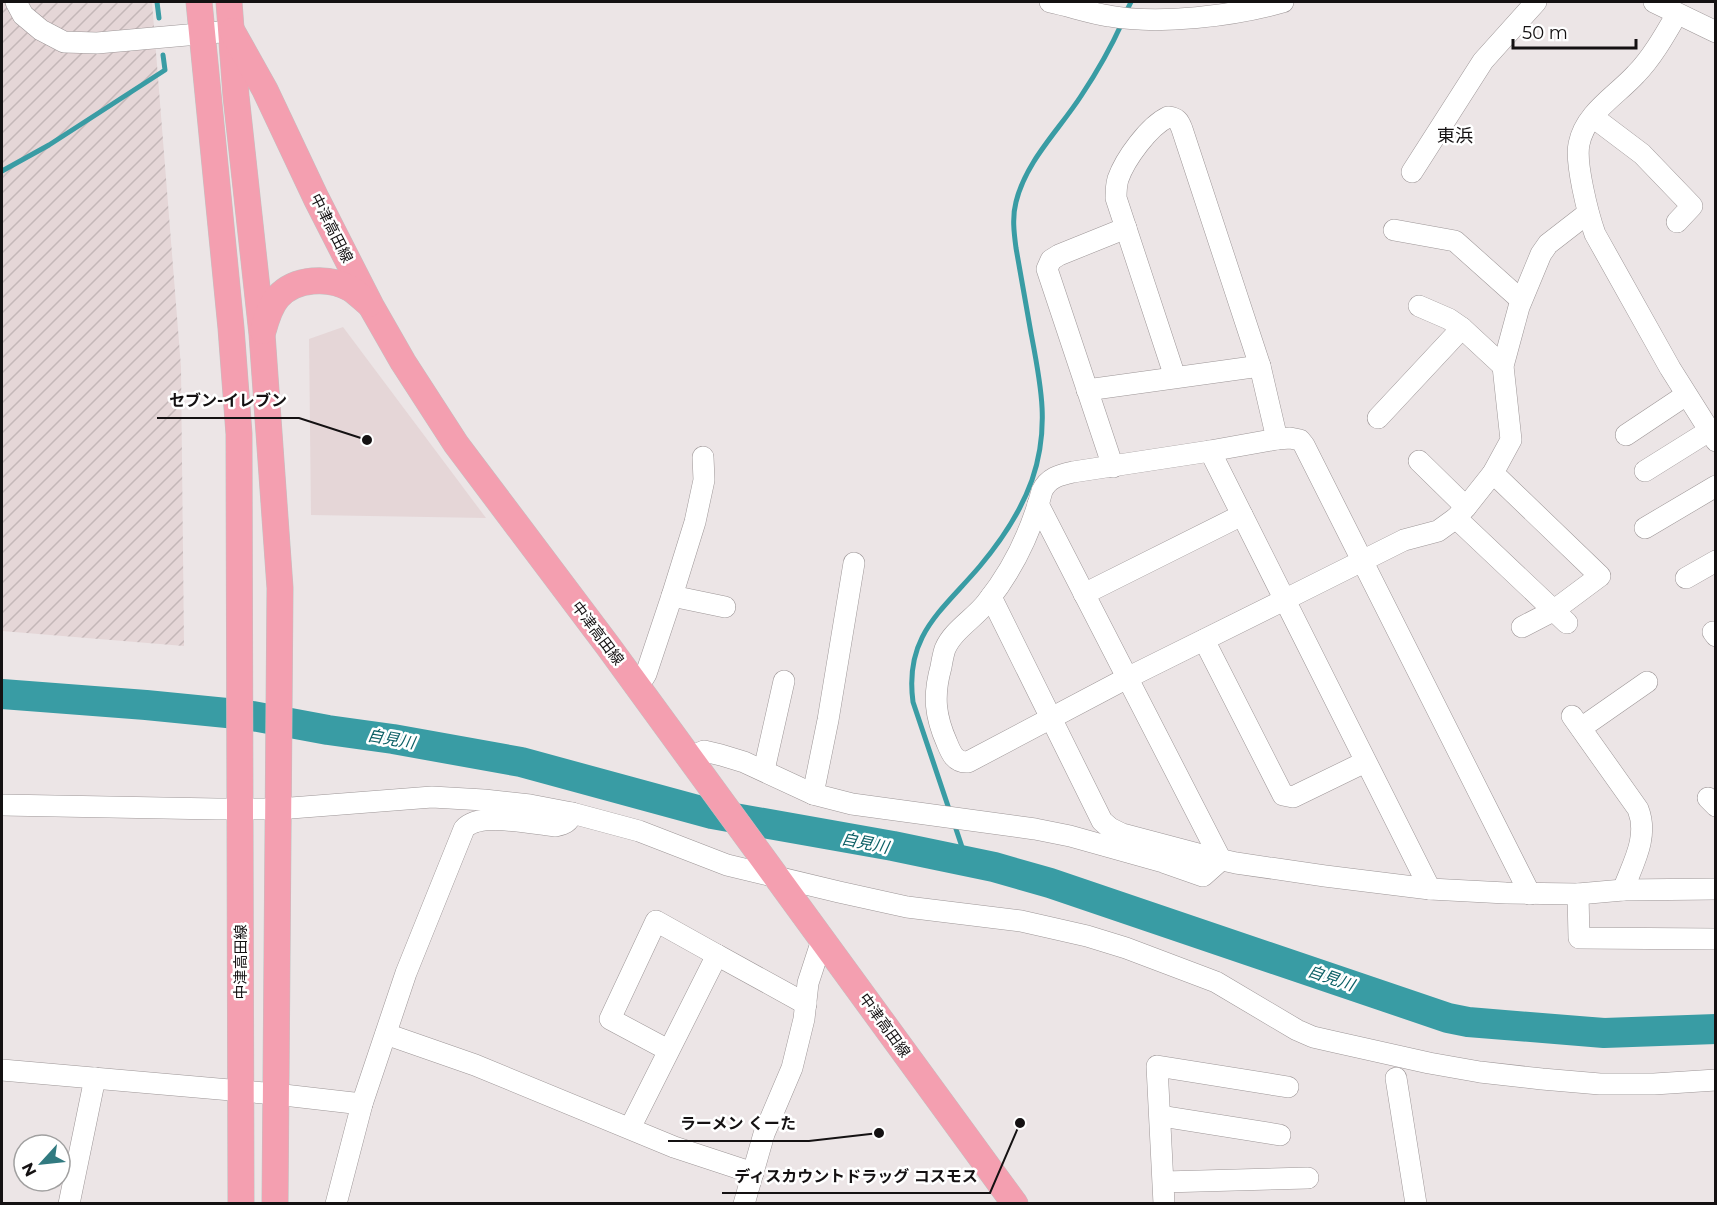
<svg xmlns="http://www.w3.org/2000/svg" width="1717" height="1205" font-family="Montserrat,'Noto Sans JP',sans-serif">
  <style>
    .built { fill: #e5d6d7 }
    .industrial { fill: url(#industrial-furrows) }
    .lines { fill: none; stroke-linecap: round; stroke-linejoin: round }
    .stream { stroke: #399ca4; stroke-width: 5 }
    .river { stroke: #399ca4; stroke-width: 30 }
    .minor-casing { stroke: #9d9697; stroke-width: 22 }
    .major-casing { stroke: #c2c1c1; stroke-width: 27 }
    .minor { stroke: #fff; stroke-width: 21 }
    .major { stroke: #f49fb0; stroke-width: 26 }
    .labels { text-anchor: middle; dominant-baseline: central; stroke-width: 5; stroke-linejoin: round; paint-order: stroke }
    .street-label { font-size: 15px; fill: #141112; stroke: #fff }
    .water-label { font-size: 16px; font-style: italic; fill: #0b5f65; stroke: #fff }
    .quarter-label { font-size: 18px; fill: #141112; stroke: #fff }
    .leader { fill: none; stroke: #141112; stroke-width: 2 }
    .callout-dot { fill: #141112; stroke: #fff; stroke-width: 2 }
    .callout-label { font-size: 16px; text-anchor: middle; font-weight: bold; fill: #141112; stroke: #fff; stroke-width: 5; stroke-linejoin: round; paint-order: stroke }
  </style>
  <defs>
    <pattern id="industrial-furrows" width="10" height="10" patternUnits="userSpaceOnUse" patternTransform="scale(1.5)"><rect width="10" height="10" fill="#e5d6d7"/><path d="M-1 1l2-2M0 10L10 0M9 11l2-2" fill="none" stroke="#c4b7b8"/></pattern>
  </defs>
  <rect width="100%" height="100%" fill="#ece5e6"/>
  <polygon class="built" points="343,327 486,518 311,515 309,339"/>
  <polygon class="industrial" points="2,2 152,2 181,367 184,646 2,631"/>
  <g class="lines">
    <g class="stream">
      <polyline points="157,2 159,18"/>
      <polyline points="1125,14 1131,2"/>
      <polyline points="2,171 49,145 165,70 163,55"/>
      <path d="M950 812 913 702C904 635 942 611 980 566 1001 541 1021 511 1032 480 1050 428 1041 385 1031 333 1026 305 1021 276 1016 248 1014 233 1012 217 1016 202 1026 161 1059 130 1081 96 1095 75 1112 45 1122 23"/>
      <polyline points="954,823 967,862"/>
    </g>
    <polyline class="river" points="2,694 146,705 247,715 328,730 393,739 521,762 712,814 893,846 994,867 1050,883 1448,1018 1468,1022 1604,1033 1716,1029"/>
    <g class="minor-casing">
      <g id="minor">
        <polyline points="16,2 23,15 41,30 64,42 97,43 232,31"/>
        <path d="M1050 2C1070 6 1089 13 1109 16 1160 25 1233 16 1283 2"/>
        <polyline points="1654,2 1716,32"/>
        <path d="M1677 14C1666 33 1652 58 1636 74 1616 96 1585 113 1579 144 1575 163 1588 214 1595 234L1670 368 1716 441"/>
        <polyline points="1593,117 1642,154 1692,206 1677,222"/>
        <polyline points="1412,172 1483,61 1536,2"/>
        <polyline points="1394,230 1455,241 1521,300"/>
        <polyline points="1419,306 1449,319 1462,328 1503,366"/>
        <path d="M1175 377 1116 198C1116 191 1116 186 1118 179 1125 159 1149 126 1168 117 1177 118 1179 121 1182 129L1260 366 1277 439"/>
        <polyline points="1087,390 1260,366"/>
        <polyline points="1378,418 1462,328"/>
        <polyline points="1626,435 1686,395"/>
        <polyline points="1210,451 1430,889"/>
        <polyline points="1419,461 1466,507"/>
        <polyline points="1113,467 1047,269 1051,260 1059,255 1126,228"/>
        <polyline points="1645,471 1709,431"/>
        <polyline points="1493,473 1600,576 1553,611 1522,627"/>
        <polyline points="1456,518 1567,623"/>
        <polyline points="1645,528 1716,486"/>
        <polyline points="1686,578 1716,561"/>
        <polyline points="1084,594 1242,515"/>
        <polyline points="672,596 725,607"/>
        <polyline points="991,597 1102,821 1110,828 1122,834 1209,857 1236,863 1325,876 1430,889 1506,893 1578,894 1623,890 1716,889"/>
        <polyline points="1713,632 1716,636"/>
        <polyline points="1204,640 1283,795 1293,797 1365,762"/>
        <polyline points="638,687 646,674 672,596 695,522 704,480 703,457"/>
        <path d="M1572 716 1638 809C1649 837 1633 863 1623 890"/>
        <polyline points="1581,728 1647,682"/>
        <polyline points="690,757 704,751 721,755 744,762 813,794 852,804 1035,829 1070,836 1163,862 1203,876 1221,860 1038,504"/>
        <polyline points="764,770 784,681"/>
        <polyline points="813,794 828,720 854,563"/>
        <polyline points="1708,798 1716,806"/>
        <polyline points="2,805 217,809 278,809 432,797 484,800 530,805 572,813 639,831 727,865 839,892 907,907 1021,921 1087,936 1126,948 1216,982 1297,1030 1313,1037 1335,1042 1429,1063 1480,1072 1542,1079 1600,1084 1654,1084 1716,1080"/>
        <path d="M1530 894 1304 445 1300 440 1290 438 1277 439 1210 451 1073 472C1059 475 1048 478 1042 491 1031 532 1014 568 987 602 975 618 953 630 945 649 943 655 942 661 941 667 933 696 935 716 947 743 951 753 955 763 968 762L1127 678 1284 600 1404 540 1438 531 1456 518 1466 507 1493 473 1511 440 1503 366 1519 307 1541 254 1548 244 1588 213"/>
        <polyline points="1578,894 1579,938 1716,939"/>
        <polyline points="386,1034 475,1065 674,1147 753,1173"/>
        <polyline points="668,1050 610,1019 656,921 717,955"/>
        <polyline points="2,1070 275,1094 362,1104"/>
        <polyline points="1396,1078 1416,1204"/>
        <polyline points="1161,1116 1280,1135"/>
        <polyline points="630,1128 717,955 806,1004"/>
        <polyline points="1164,1182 1308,1178"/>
        <polyline points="69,1204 95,1078"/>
        <path d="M336 1204 362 1104 406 973 464 829C479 811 532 824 555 826 564 824 569 823 572 813"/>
        <polyline points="744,1204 764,1134 792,1068 804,1019 808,983 822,940"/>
        <polyline points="1164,1204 1157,1066 1288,1087"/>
      </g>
    </g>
    <g class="major-casing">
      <g id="major">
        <polyline points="199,2 231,328 239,434 241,1204"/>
        <polyline points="229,2 236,96 262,334 280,588 275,1204"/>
        <polyline points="232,31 265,90 316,198 371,306 403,362 456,444 608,646 1015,1204"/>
        <path d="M263 331C266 320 270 306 278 297 295 278 329 276 351 289 357 293 363 299 369 304"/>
      </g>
    </g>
    <use href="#minor" class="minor"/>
    <use href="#major" class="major"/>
  </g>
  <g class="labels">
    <g class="street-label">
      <text transform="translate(332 228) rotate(63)">中津高田線</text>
      <text transform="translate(598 633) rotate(53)">中津高田線</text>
      <text transform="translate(240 962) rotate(-90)">中津高田線</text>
      <text transform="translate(885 1025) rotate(54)">中津高田線</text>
    </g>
    <g class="water-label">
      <text transform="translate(391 739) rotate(10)">自見川</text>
      <text transform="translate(865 843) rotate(11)">自見川</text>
      <text transform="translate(1331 978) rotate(19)">自見川</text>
    </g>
    <g class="quarter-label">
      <text x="1455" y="136">東浜</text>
    </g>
  </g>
  <path class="leader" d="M367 440L299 418H157M879 1133L809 1141H668M1020 1123L990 1193H722"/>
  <g class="callout-dot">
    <circle cx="367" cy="440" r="6"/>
    <circle cx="879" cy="1133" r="6"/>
    <circle cx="1020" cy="1123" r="6"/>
  </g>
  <g class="callout-label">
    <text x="228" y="406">セブン-イレブン</text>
    <text x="738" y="1129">ラーメン くーた</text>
    <text x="856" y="1182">ディスカウントドラッグ コスモス</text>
  </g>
  <rect width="1717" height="1205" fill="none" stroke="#141112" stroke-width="6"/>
  <g transform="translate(42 1163) rotate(243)"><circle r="28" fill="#ffffff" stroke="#a1a0a0" stroke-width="1.5"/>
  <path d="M0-4.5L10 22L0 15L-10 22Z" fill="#317a80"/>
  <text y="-9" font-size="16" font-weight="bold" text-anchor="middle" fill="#141112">N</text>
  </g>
  <path d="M1513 39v9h123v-9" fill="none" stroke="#141112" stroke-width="3"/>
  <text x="1522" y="39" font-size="18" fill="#141112" stroke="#ffffff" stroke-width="4.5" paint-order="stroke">50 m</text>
</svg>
